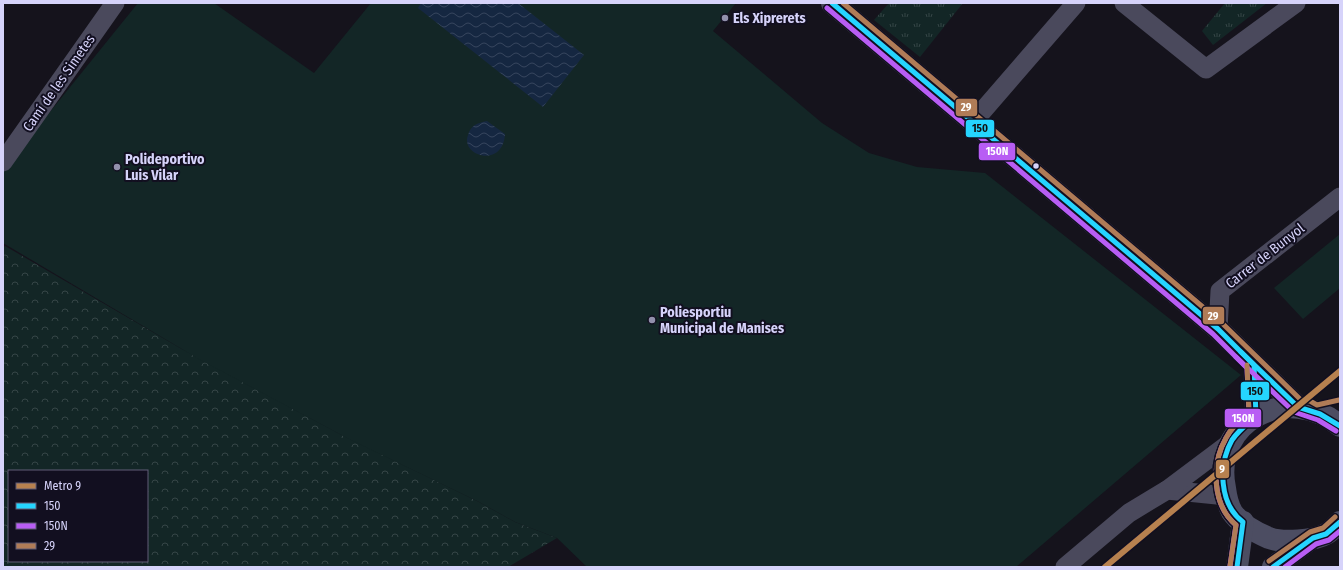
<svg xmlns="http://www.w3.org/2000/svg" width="1343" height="570" font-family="'Fira Sans Condensed',sans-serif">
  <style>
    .forest { fill: url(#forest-crowns); fill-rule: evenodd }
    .park { fill: url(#park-tufts) }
    .garden { fill: #132626 }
    .water { fill: url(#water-waves) }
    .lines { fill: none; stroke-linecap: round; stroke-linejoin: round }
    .minor { stroke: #4a495c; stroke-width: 19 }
    .tertiary { stroke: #4a495c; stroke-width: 22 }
    .secondary { stroke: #4c4d62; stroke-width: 22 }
    .bus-1-casing { stroke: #120f20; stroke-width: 8 }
    .bus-2-casing { stroke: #120f20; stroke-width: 8 }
    .bus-3-casing { stroke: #120f20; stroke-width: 8 }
    .bus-1 { stroke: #25d5ff; stroke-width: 5 }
    .bus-2 { stroke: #b85df4; stroke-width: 5 }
    .bus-3 { stroke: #b07c57; stroke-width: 5 }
    .metro-1-casing { stroke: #120f20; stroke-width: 9 }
    .metro-1 { stroke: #b7814f; stroke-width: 6 }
    .poi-dot { fill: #9290ac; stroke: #120f20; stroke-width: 1.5 }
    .bus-dot { fill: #d6d3fa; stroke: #120f20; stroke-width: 1.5 }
    .labels { text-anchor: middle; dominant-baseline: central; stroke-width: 4; stroke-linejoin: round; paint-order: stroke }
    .poi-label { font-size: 14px; font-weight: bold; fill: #d6d3fa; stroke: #120f20; text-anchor: start }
    .street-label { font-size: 14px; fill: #d6d3fa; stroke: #120f20 }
    .line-badge { stroke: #120f20; stroke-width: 1.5 }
    .badge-label { font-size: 11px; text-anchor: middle; font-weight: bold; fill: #fff }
    .pale-badge-label { font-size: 11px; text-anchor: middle; font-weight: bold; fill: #111 }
  </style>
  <defs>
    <pattern id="forest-crowns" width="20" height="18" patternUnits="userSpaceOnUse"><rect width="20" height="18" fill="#132626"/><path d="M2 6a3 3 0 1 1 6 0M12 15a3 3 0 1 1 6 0" fill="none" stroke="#354546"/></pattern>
    <pattern id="park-tufts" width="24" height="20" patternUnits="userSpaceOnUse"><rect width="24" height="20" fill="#132626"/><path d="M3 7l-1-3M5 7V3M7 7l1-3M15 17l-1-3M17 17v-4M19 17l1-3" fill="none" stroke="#354546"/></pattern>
    <pattern id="water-waves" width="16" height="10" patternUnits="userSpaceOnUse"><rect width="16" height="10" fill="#152741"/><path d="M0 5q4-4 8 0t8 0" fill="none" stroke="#36455d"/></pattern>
  </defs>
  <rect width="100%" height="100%" fill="#15131c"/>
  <path class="forest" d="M5 246 180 348 338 433 479 502 515 522 557 538 508 567H3V248ZM9 471H147V561H9Z"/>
  <g class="park">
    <polygon points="889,3 963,3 920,57 874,20"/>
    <polygon points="1225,3 1267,3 1213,45 1202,31"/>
  </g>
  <g class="garden">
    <polygon points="138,3 214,3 314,73 371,3 736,3 713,31 822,123 869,153 917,167 985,173 1241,375 1016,567 587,567 557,538 515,522 479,502 349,439 197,358 3,243 3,170"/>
    <polygon points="1340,234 1340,288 1303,319 1274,288"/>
  </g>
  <g class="water">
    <polygon points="421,3 518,3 584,55 543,107 418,8"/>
    <path d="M487 121 505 134C503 169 460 156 468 135 471 125 477 123 487 121Z"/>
  </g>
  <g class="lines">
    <g class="minor">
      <polyline points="1124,3 1206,69 1296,3"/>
      <polyline points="973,122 1076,3"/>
      <polyline points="3,162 115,3"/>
      <polyline points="1218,329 1220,291 1340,197"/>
      <polyline points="1167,490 1227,496"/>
      <polyline points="1065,567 1129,513 1167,490 1231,442"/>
    </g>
    <g class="tertiary">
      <polyline points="832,3 1218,329 1298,407"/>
      <polyline points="1254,365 1256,416"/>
    </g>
    <g class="secondary">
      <path d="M1340 426C1289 382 1211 421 1225 488 1226 496 1228 505 1232 512 1240 524 1257 533 1269 538 1282 543 1314 541 1326 534 1331 531 1336 526 1340 522"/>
      <polyline points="1237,567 1243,522"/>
      <polyline points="1273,567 1311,539"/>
    </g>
    <g class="bus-1-casing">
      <g id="bus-1">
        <path d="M832 3 1218 329 1254 365 1256 416C1248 423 1238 431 1232 440 1218 465 1219 504 1243 522L1237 567"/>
        <polyline points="1241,352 1298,407 1320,414 1340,426"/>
        <polyline points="1273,567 1313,538 1326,534 1340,522"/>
      </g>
    </g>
    <g class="bus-2-casing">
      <g id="bus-2">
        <path d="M827 8 1213 334 1247 368 1249 413C1240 420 1231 428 1226 438 1211 464 1212 505 1236 525L1230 566"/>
        <polyline points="1236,357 1294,412 1318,420 1336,431"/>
        <polyline points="1285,567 1316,544 1329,540 1340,531"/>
      </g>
    </g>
    <g class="bus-3-casing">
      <g id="bus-3">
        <polyline points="843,3 1223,324 1301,400 1310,401 1317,405 1339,400"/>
        <polyline points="1269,561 1310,532 1323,528 1335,517"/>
        <path d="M1230 566 1236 525C1212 505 1211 464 1226 438 1231 428 1240 420 1249 413L1247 365"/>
      </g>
    </g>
    <use href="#bus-1" class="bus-1"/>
    <use href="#bus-2" class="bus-2"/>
    <use href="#bus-3" class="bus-3"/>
    <g class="metro-1-casing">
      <polyline id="metro-1" points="1105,567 1340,371"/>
    </g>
    <use href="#metro-1" class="metro-1"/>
  </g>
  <g class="poi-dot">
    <circle cx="725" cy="18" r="4"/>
    <circle cx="117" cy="167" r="4"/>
    <circle cx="652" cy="320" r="4"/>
  </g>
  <circle class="bus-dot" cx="1036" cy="166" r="3.5"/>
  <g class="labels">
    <g class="poi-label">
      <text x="733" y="18">Els Xiprerets</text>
      <text x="125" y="159">Polideportivo<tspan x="125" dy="16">Luis Vilar</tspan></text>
      <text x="660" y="312">Poliesportiu<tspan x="660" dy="16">Municipal de Manises</tspan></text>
    </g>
    <g class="street-label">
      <text transform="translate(59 83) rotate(-55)">Camí de les Simetes</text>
      <text transform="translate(1265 256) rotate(-38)">Carrer de Bunyol</text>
    </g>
  </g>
  <g class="line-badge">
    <rect x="955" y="98" width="23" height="19" rx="4" fill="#b07c57"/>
    <rect x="965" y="119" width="30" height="19" rx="4" fill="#25d5ff"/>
    <rect x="978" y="142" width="38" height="19" rx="4" fill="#b85df4"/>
    <rect x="1202" y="306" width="23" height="19" rx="4" fill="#b07c57"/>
    <rect x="1240" y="381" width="30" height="20" rx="4" fill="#25d5ff"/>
    <rect x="1224" y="408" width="38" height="20" rx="4" fill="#b85df4"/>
    <rect x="1215" y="459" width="15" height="20" rx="4" fill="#b7814f"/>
  </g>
  <g class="badge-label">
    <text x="966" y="111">29</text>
    <text x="997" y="155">150N</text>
    <text x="1213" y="320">29</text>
    <text x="1243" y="422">150N</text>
    <text x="1222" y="473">9</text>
  </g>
  <g class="pale-badge-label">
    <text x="980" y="132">150</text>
    <text x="1255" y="395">150</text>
  </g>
  <rect width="1343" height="570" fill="none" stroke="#d6d3fa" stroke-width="8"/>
  <rect x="8" y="470" width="140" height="92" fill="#120f20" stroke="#605d77"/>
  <rect x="16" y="483" width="20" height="6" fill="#b7814f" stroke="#605d77"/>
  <text x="44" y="490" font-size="12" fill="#d6d3fa">Metro 9</text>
  <rect x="16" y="503" width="20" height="6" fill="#25d5ff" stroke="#605d77"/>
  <text x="44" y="510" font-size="12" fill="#d6d3fa">150</text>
  <rect x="16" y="523" width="20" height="6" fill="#b85df4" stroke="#605d77"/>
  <text x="44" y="530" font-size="12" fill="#d6d3fa">150N</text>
  <rect x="16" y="543" width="20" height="6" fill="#b07c57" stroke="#605d77"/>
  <text x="44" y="550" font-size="12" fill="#d6d3fa">29</text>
</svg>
